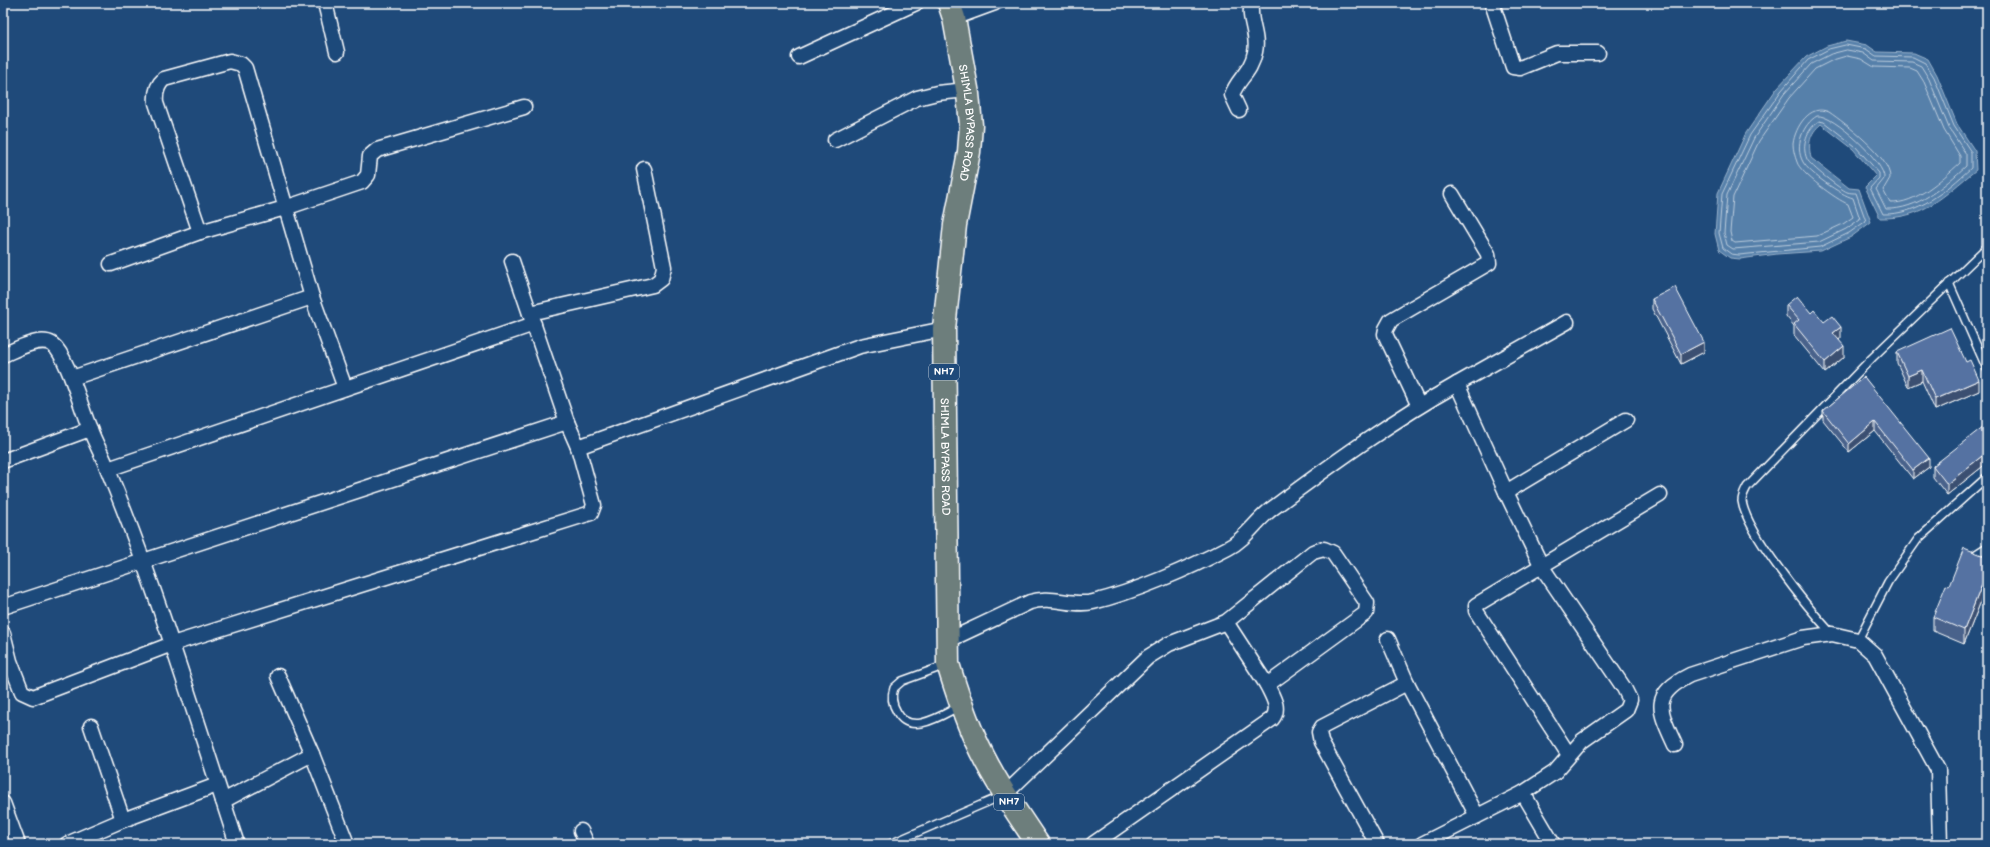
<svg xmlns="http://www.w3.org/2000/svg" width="1990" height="847" font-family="'Balsamiq Sans',sans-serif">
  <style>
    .water { fill: #5680aa; stroke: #9ab3cc }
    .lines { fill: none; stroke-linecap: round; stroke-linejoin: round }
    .shore { stroke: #bcd; stroke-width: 1 }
    .service-casing { stroke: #fff; stroke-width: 10 }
    .minor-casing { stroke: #fff; stroke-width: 17 }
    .trunk-casing { stroke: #fff; stroke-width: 25 }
    .service { stroke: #1f4a7a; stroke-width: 7 }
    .minor { stroke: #1f4a7a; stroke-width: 14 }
    .trunk { stroke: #6d7e7c; stroke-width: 22 }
    .wall { fill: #48628b; stroke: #fff }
    .shaded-wall { fill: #3b5071; stroke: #fff }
    .building { fill: #5472a2; stroke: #fff }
    .labels { text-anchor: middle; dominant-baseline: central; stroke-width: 3.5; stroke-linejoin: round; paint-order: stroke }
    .shield { fill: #1f4a7a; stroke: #bcc9d7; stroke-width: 1 }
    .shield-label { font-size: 10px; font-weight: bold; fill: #fff }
    .street-label { font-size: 11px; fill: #fff; stroke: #1f4a7a }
  </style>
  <rect width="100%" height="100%" fill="#1f4a7a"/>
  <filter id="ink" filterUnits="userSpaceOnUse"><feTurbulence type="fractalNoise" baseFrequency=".025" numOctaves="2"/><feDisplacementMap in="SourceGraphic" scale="8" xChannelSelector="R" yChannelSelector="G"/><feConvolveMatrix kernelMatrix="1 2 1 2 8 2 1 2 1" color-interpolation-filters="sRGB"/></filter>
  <g filter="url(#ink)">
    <path class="water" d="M1846 41 1867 45 1877 52 1914 53 1928 59 1937 75 1957 124 1975 151 1976 170C1943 196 1924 219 1880 218L1865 187 1876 176 1853 149 1821 124C1809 134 1808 144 1811 158L1849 188 1859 189 1871 222 1851 237 1821 251 1777 254 1740 259 1730 258 1719 250 1715 234 1718 193 1746 133 1777 88 1806 57 1827 46Z"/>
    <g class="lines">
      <g class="shore">
        <path d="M1846 45 1866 49 1876 56 1913 57 1925 63 1934 77 1954 126 1971 152V168C1946 191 1918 215 1883 214L1870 188 1879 178V173L1855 146 1824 122 1819 121C1807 129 1801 145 1807 159 1810 166 1840 189 1847 192 1850 193 1854 193 1856 193L1866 221 1849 233 1820 247 1739 255 1731 254 1723 248 1719 233 1722 194 1750 135 1781 91 1808 60 1829 49Z"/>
        <path d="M1847 50 1863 53 1874 61 1912 62 1921 66 1929 79 1949 128 1966 154V166C1944 186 1918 210 1886 209L1876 189 1884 179C1887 164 1832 113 1817 116 1803 124 1794 146 1803 162 1809 173 1841 195 1853 198L1860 219 1846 229 1819 242 1733 249 1727 245 1724 233 1727 195 1754 138 1784 94 1811 64 1831 54Z"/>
        <path d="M1847 56 1861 59 1874 67 1910 68 1917 71 1924 82 1944 130 1960 156V163C1941 180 1916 204 1890 203L1883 190 1890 178C1891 158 1845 123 1829 112 1810 103 1795 127 1793 144 1793 149 1795 157 1797 162 1800 173 1837 200 1848 204L1853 217 1843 224 1817 236 1735 243 1732 241 1730 232 1733 197 1759 141 1789 98 1815 69 1833 60Z"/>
      </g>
      <g class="service-casing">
        <g id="service">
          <polyline points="1949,283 1987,369"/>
          <polyline points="1970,558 1987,547"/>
          <path d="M1832 634C1809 609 1746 532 1742 501 1742 496 1745 491 1747 487L1872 358 1987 247"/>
          <polyline points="1858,640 1888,582 1918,539 1987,477"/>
          <path d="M946 665 902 681 894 688C891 696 892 704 897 712 910 737 942 715 960 706"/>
          <polyline points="890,844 1004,795"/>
        </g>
      </g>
      <g class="minor-casing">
        <g id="minor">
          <polyline points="325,3 337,52"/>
          <polyline points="1492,3 1513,67 1520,68 1557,53 1598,53"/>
          <polyline points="954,18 995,3"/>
          <polyline points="799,57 916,3"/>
          <path d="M1239 110 1232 95C1237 79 1251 73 1255 52 1259 34 1247 18 1252 3"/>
          <polyline points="835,140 917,98 937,93 967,90"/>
          <polyline points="111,264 200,232"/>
          <polyline points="530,313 653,285 661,279 664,267 644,169"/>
          <path d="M3 355C15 350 39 336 52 344 68 356 81 409 90 429 95 443 103 456 108 470 158 592 196 719 237 844"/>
          <polyline points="72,378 312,297"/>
          <path d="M345 388 312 297 245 68 241 64 230 61 164 79C157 85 155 93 156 103L200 232 285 208 362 182 368 175 370 156 377 150 524 107"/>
          <polyline points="1419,406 1385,334 1386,329 1391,320 1489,263 1488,254 1452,194"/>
          <polyline points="578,447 860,346 944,329"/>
          <polyline points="3,461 90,429"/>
          <polyline points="108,469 534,324"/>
          <polyline points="1506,492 1457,384 1567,322"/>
          <polyline points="3,607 567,422"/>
          <polyline points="1226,622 1267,685"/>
          <polyline points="3,633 10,661 22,692 33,697 172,644 591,513 594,505 578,447 567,422 512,261"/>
          <polyline points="1388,639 1407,683 1477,816"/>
          <path d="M947 641 1030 602C1052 595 1072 607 1093 602 1135 592 1190 568 1228 548 1246 539 1257 519 1273 508 1332 464 1393 420 1457 384"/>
          <polyline points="91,726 123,820"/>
          <path d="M1675 745C1659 710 1650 695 1690 675L1803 638 1832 634 1858 640 1875 655 1938 770 1940 844"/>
          <polyline points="312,754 347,844"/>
          <polyline points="1569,755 1476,611 1476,605 1660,495"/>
          <polyline points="1523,793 1553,844"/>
          <path d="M1004 795 1148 657 1169 644 1226 622 1313 552 1324 549 1333 553 1367 603 1366 613 1267 685C1272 696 1281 708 1272 719L1093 844"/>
          <polyline points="223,801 312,754 278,676"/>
          <polyline points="3,803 18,844"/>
          <polyline points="581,831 587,844"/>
          <polyline points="67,844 123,820 217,785"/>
          <polyline points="1377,844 1321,742 1319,732 1322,727 1407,683"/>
          <polyline points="1422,844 1523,793 1555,772 1582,741 1626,710 1630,700 1624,688 1542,567 1506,492 1626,420"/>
        </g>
      </g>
      <g class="trunk-casing">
        <g id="trunk">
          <path id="s1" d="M949 3 954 18 968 94 971 125 969 152 955 225 944 329 948 664C956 690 964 715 975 739 992 777 1015 810 1038 844"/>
        </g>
      </g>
      <use href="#service" class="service"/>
      <use href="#minor" class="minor"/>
      <use href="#trunk" class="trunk"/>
    </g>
    <g class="wall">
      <polygon points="1652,299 1704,352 1681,364 1652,309"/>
      <polygon points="1786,305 1811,313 1824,322 1841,338 1839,340 1844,357 1825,373 1794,335 1794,326 1786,316"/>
      <polygon points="1897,352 1979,391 1935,410 1922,381 1908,387 1897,363"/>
      <polygon points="1864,377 1929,467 1913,479 1875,431 1849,452 1823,420 1823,411"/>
      <polygon points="1987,430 1987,463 1947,495 1933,477 1933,466"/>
      <polygon points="1987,557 1987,598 1983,596 1964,644 1933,631 1933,617 1949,586"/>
    </g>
    <g class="shaded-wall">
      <polygon points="1841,327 1841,338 1833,344 1833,333"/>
      <polygon points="1704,342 1704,352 1681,364 1681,354"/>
      <polygon points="1844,346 1844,357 1825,373 1825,362"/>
      <polygon points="1922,370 1922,381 1908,387 1908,376"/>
      <polygon points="1979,380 1979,391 1935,410 1935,399"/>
      <polygon points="1875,422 1875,431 1849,452 1849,444"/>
      <polygon points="1987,452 1987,463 1947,495 1947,484"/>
      <polygon points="1929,458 1929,467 1913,479 1913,470"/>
      <polygon points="1983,582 1983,596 1964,644 1964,630"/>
    </g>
    <g class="building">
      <polygon points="1675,287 1704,342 1681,354 1652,299"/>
      <polygon points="1797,296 1811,313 1814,310 1824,322 1832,316 1841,327 1833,333 1844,346 1825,362 1794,324 1799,320 1786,305"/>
      <polygon points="1950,328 1966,362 1970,360 1979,380 1935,399 1922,370 1908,376 1897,352"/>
      <polygon points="1864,377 1929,458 1913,470 1875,422 1849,444 1823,411"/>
      <polygon points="1984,426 1987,430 1987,452 1947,484 1933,466"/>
      <polygon points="1964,548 1987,557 1987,584 1983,582 1964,630 1933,617 1946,585 1949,586"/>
    </g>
  </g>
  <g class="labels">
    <g class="shield">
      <rect x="929" y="364" width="30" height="16" rx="3"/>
      <rect x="994" y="794" width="30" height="16" rx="3"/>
    </g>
    <g class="shield-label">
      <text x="944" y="372">NH7</text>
      <text x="1009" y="802">NH7</text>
    </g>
    <g class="street-label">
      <text stroke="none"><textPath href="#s1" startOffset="122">SHIMLA BYPASS ROAD</textPath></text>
      <text stroke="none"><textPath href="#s1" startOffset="458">SHIMLA BYPASS ROAD</textPath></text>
    </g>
  </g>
  <rect width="1990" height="847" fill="none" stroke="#1f4a7a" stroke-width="16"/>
  <rect x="8" y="8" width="1974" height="831" fill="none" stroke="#fff" stroke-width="1.5" filter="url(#ink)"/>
</svg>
